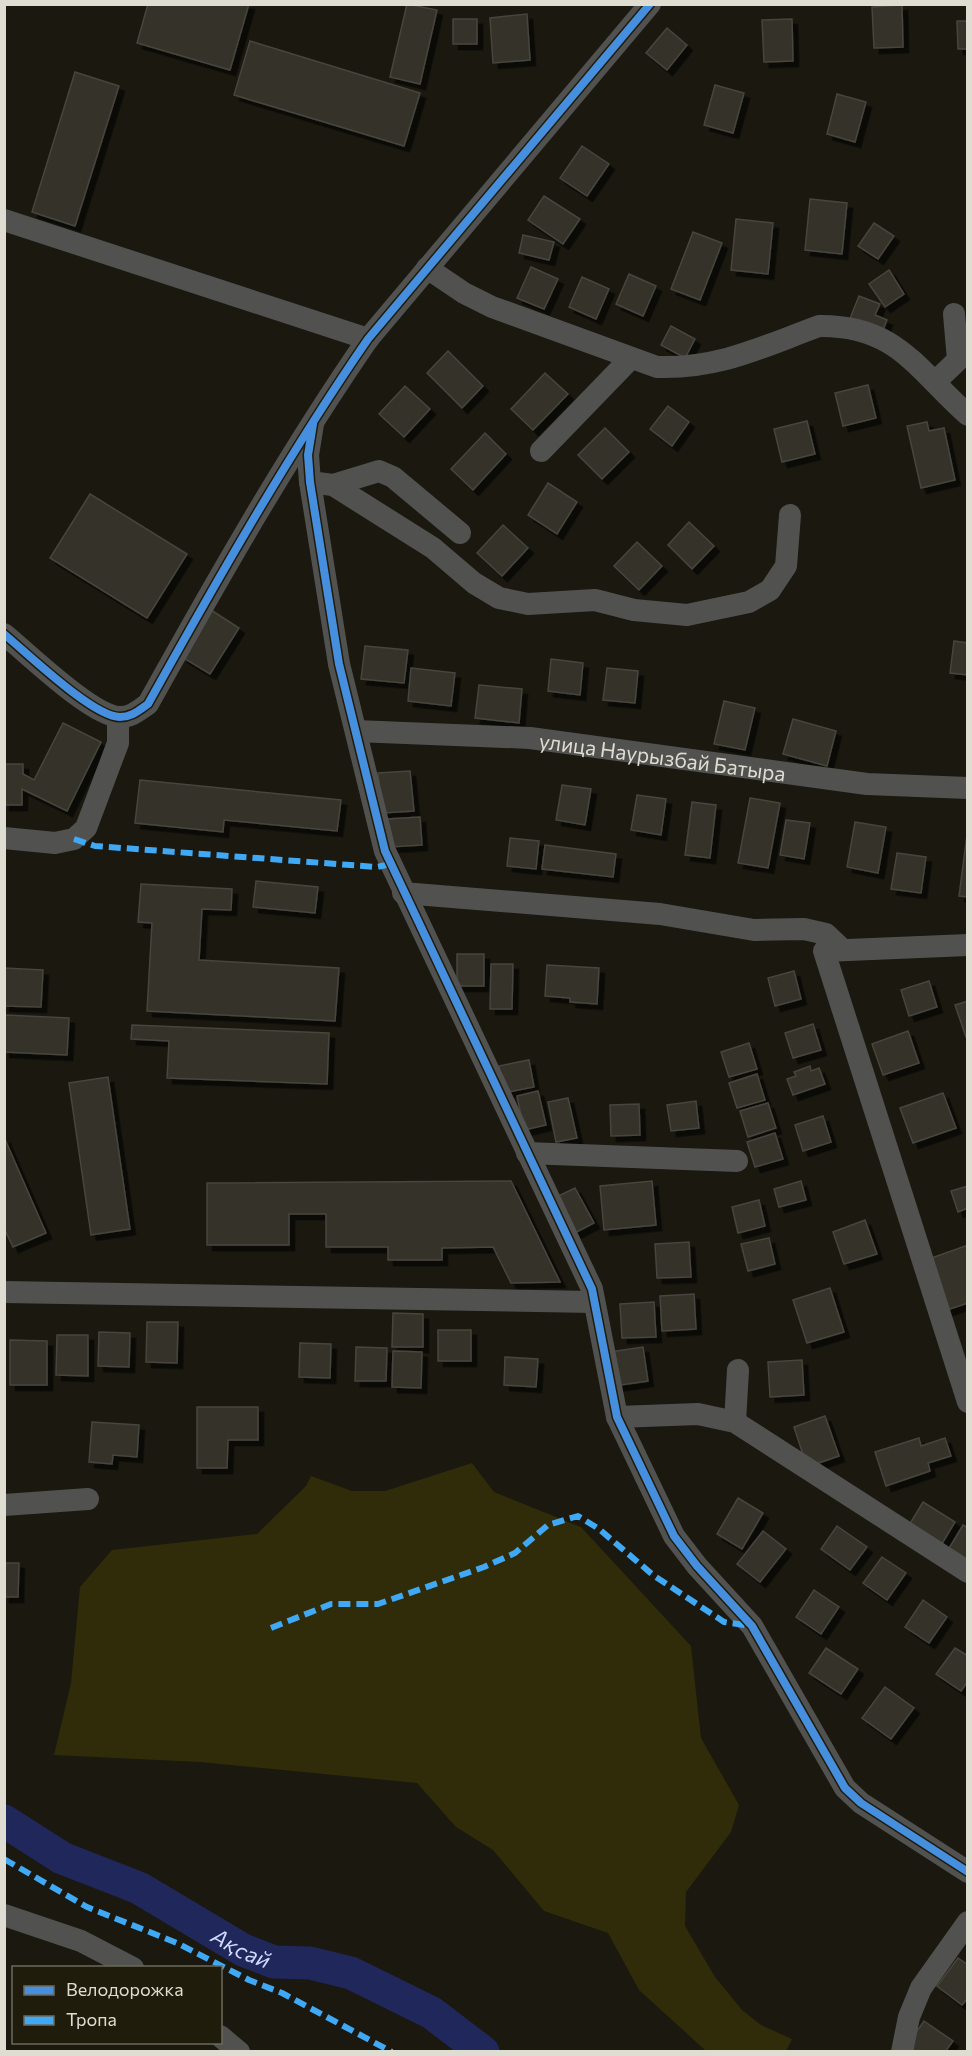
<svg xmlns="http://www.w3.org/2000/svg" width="972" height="2056" font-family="Commissioner,sans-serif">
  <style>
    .green { fill: #302c09 }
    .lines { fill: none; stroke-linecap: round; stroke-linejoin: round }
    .river { stroke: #20275b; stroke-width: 33 }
    .building { fill: #34322a; stroke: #47453d; stroke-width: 1.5; filter: url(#shadow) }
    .minor { stroke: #515150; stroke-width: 22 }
    .quiet { stroke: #3fa9f5; stroke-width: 6; stroke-dasharray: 12 6; stroke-linecap: butt }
    .cycleway-casing { stroke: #1f1c0b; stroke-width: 11 }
    .cycleway { stroke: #468fdf; stroke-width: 8 }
    .labels { text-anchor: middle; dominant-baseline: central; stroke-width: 4.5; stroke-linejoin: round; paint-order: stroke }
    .street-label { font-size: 21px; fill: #dfddd2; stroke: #1f1c0b }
    .water-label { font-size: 22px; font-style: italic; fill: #cfd9ff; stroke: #1f1c0b }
  </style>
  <defs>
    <filter id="shadow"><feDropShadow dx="5.5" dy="5.5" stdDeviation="0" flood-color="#0009"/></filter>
  </defs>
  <rect width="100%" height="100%" fill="#1a180f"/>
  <polygon class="green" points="472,1463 494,1492 581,1527 691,1646 701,1738 739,1805 731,1832 686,1892 685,1926 715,1977 742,2010 761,2025 792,2039 786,2051 705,2050 639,1990 608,1933 544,1911 493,1850 456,1827 417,1783 200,1762 54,1755 71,1683 80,1587 112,1550 257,1534 306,1486 311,1476 352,1491 385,1491"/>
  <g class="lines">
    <path class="river" id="s1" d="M4 1821 62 1858 139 1888 243 1950 274 1962 310 1963 351 1973 432 2013 483 2052"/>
  </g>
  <g class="building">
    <polygon points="148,4 249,4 230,70 137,43"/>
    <polygon points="407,4 437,10 420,84 390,77"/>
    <polygon points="902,5 903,47 874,48 872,7"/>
    <polygon points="527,14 530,60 493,63 490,18"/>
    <rect x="453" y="19" width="24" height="25"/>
    <polygon points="792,19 793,61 764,62 762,20"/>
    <polygon points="957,21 968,21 968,49 958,49"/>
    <polygon points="667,28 687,45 667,70 646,53"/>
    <polygon points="250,41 420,93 404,146 234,95"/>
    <polygon points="75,72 119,86 75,226 32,212"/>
    <polygon points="715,85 744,93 733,133 704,125"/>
    <polygon points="837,94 866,102 855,142 827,134"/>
    <polygon points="582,146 609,164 587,196 560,178"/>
    <polygon points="544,196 580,219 563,244 528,220"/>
    <polygon points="810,199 847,203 842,254 805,250"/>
    <polygon points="736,219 773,223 768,274 731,270"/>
    <polygon points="874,223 894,236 878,259 858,246"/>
    <polygon points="693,232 722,243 700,300 671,289"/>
    <polygon points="523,235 554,242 549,260 519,253"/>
    <polygon points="531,267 558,279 544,309 517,298"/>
    <polygon points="889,270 904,294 885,307 869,284"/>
    <polygon points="629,274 656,286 643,316 616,304"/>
    <polygon points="582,277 609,289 596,319 569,307"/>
    <polygon points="859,296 880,304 875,315 887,320 882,333 849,321"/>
    <polygon points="671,326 695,339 685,358 661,345"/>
    <polygon points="448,351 483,386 462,408 427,373"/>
    <polygon points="545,373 568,394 533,430 511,409"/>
    <polygon points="868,385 876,418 843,426 835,393"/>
    <polygon points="405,386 430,409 404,437 379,414"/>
    <polygon points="668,406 689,422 672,446 650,429"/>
    <polygon points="807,421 815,454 782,462 774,429"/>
    <polygon points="927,422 929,431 944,428 955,480 921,488 907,426"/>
    <polygon points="605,428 629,452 602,479 578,455"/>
    <polygon points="485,433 506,454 473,490 451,469"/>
    <polygon points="548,483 577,502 557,534 528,515"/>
    <polygon points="90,494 187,554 147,618 50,558"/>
    <polygon points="689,522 714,546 692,569 668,545"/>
    <polygon points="503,525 528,548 502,576 477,553"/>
    <polygon points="637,542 662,566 639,590 614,566"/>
    <polygon points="211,610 239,628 210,674 182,657"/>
    <polygon points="954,641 968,643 968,675 950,673"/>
    <polygon points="365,646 408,650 404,683 361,679"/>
    <polygon points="551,659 583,663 580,695 548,691"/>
    <polygon points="411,668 455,673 451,706 408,701"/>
    <polygon points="607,668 638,671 635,703 603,700"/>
    <polygon points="479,685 522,689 519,723 475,718"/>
    <polygon points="724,701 755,708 745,750 714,744"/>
    <polygon points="793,719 836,731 827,766 783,754"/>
    <polygon points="63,723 101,742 67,811 22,789 22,805 4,805 4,764 23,764 23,774 34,780"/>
    <polygon points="410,771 414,811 382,813 378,773"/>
    <polygon points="140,780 341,800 337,831 224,820 223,832 135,823"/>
    <polygon points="562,785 591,789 585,825 556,820"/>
    <polygon points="637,795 666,799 661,835 631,830"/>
    <polygon points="750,798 780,803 768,868 738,863"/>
    <polygon points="692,802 716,805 710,858 685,855"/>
    <polygon points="420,817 422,845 389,847 388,819"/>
    <polygon points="786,820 810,823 804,859 780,855"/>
    <polygon points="855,822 886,827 878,873 847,867"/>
    <polygon points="968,827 968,897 959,896"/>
    <polygon points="510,838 539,841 536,869 507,866"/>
    <polygon points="545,845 616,854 613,877 542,869"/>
    <polygon points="897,853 926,857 921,893 891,889"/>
    <polygon points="256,881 318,887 315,913 253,907"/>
    <polygon points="141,884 232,889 231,910 202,909 199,960 339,968 335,1021 147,1011 152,923 138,922"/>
    <rect x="457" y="954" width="27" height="32"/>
    <polygon points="491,964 513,964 512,1009 490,1009"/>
    <polygon points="547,965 599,968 597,1004 570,1002 570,998 545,996"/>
    <polygon points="4,968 43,970 41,1007 4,1006"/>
    <polygon points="794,971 801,999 775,1006 768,978"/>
    <polygon points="929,981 937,1007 909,1016 901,990"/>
    <polygon points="968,1001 968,1037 966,1037 955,1005"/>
    <polygon points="4,1015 69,1018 67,1055 4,1052"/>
    <polygon points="813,1024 821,1050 793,1058 785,1033"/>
    <polygon points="132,1025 329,1033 327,1084 167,1078 169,1041 131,1039"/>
    <polygon points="908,1031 919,1063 883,1075 872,1044"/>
    <polygon points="749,1043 757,1069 729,1077 721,1052"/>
    <polygon points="529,1060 534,1087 503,1093 499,1066"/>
    <polygon points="810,1066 811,1071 819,1068 825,1084 793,1095 787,1079 796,1076 794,1072"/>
    <polygon points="757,1074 765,1100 737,1108 729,1083"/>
    <polygon points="108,1077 130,1229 91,1235 69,1083"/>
    <polygon points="538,1091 546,1125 524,1130 517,1096"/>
    <polygon points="943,1093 956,1128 913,1143 900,1108"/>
    <polygon points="568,1098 577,1138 556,1142 548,1102"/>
    <polygon points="696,1101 699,1128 671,1131 667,1105"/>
    <polygon points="768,1103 776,1128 748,1137 740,1111"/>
    <polygon points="639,1104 640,1135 611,1136 610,1105"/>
    <polygon points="823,1116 831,1142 803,1151 795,1125"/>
    <polygon points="775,1133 783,1159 755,1167 747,1142"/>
    <polygon points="4,1137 46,1233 13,1247 4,1228"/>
    <polygon points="511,1181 560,1282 511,1283 493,1247 442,1248 442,1260 388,1260 388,1247 326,1247 326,1214 289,1214 289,1245 207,1245 207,1183"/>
    <polygon points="652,1181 656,1225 604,1230 600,1186"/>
    <polygon points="801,1181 806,1200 779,1207 774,1189"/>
    <polygon points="968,1186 968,1208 958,1212 951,1191"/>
    <polygon points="575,1188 594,1223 571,1235 552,1199"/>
    <polygon points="759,1200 765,1226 738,1233 732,1207"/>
    <polygon points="865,1220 877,1254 844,1264 833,1232"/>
    <polygon points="769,1238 775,1264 748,1271 741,1244"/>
    <polygon points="689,1242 691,1277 657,1278 655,1244"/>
    <polygon points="968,1245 968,1303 944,1311 926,1260"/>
    <polygon points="830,1288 844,1332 807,1343 793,1300"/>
    <polygon points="694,1294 696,1329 662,1331 660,1296"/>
    <polygon points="654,1302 656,1337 622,1338 620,1304"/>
    <polygon points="393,1313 423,1314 423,1347 392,1347"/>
    <polygon points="147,1322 178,1322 177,1363 146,1362"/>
    <rect x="438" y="1330" width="33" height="31"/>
    <polygon points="99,1332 130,1333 129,1367 98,1366"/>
    <polygon points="57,1335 88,1335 88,1376 56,1375"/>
    <polygon points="10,1340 47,1341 47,1385 10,1385"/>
    <polygon points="300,1343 331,1344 330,1378 299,1377"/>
    <polygon points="356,1347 387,1348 386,1381 355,1381"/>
    <polygon points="643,1347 648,1381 614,1386 610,1352"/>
    <polygon points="393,1351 422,1352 421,1388 392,1387"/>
    <polygon points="505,1357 538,1359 536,1387 504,1385"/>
    <polygon points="802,1360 804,1395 770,1397 768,1362"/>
    <polygon points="197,1407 258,1407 258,1440 228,1440 227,1468 197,1468"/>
    <polygon points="825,1416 839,1456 807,1467 794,1427"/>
    <polygon points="92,1422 139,1425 137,1457 113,1455 112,1464 89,1462"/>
    <polygon points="919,1438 921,1446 945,1438 951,1456 928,1463 930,1471 886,1486 875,1452"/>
    <polygon points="738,1498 763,1513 742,1549 717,1534"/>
    <polygon points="923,1502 955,1522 940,1547 908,1527"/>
    <polygon points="963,1525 968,1528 968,1563 948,1550"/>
    <polygon points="837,1526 867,1547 850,1570 821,1549"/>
    <polygon points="763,1531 786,1549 760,1582 737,1564"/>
    <polygon points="882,1557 906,1573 887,1600 863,1583"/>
    <polygon points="4,1563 19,1563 18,1597 4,1597"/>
    <polygon points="814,1590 839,1607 821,1634 796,1617"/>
    <polygon points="923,1600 947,1617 929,1643 905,1627"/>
    <polygon points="826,1648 858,1669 841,1694 809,1673"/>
    <polygon points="955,1648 968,1656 968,1681 961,1691 936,1674"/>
    <polygon points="885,1687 914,1708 891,1739 862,1718"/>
    <polygon points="958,1958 968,1965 968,1998 962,2005 937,1986"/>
    <polygon points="924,2021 953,2041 945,2052 912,2052 906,2047"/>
  </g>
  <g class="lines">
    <g class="minor">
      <polyline points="4,220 368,339"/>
      <path d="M427 268 464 293 492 307 657 367C719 369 762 347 819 326 897 325 917 370 968 415"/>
      <polyline points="935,382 958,360 954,314"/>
      <polyline points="313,424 308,455 310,482 339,664 385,851 592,1289 617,1417 674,1536 697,1566 752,1626 845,1788 861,1803 968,1872"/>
      <polyline points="541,451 631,358"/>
      <polyline points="310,482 333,485 433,548 474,583 499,598 528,604 595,600 634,610 687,615 749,602 770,590 786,566 790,515"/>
      <polyline points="333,485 379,471 393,477 460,533"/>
      <path d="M4 634C27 653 93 717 120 717 132 717 139 710 148 704 217 580 288 455 368 339L650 4"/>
      <path id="s2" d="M356 731 530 738 867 784 968 788"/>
      <polyline points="4,838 55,843 74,839 86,828 118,743 118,717"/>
      <polyline points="403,893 660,914 754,930 804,929 826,934 843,950"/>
      <polyline points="968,945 824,951 968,1402"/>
      <polyline points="527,1153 737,1161"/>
      <polyline points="4,1292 594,1302"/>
      <polyline points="617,1417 698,1414 735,1422 968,1572"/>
      <polyline points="735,1422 738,1370"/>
      <polyline points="4,1505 88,1499"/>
      <polyline points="4,1915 81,1941 133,1968"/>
      <polyline points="220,2036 239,2052"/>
      <polyline points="902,2052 909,2017 921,1988 968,1922"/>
    </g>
    <g class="quiet">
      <polyline points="74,839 95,846 377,867 391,864"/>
      <polyline points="271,1628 331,1604 378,1604 484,1567 515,1553 548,1525 578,1516 599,1529 653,1575 724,1622 752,1626"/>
      <polyline points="4,1859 87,1907 177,1943 249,1980 282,1993 392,2052"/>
    </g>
    <g class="cycleway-casing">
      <g id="cycleway">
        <polyline points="313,424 308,455 310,482 339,664 385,851 592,1289 617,1417 674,1536 697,1566 752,1626 845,1788 861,1803 968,1872"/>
        <path d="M4 634C27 653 93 717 120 717 132 717 139 710 148 704 217 580 288 455 368 339L650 4"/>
      </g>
    </g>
    <use href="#cycleway" class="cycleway"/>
  </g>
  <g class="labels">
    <g class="street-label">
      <text stroke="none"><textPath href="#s2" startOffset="308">улица Наурызбай Батыра</textPath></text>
    </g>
    <g class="water-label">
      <text stroke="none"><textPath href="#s1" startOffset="270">Ақсай</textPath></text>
    </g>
  </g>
  <rect width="972" height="2056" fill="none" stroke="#dfddd2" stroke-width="12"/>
  <rect x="12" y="1966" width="210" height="78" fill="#1f1c0b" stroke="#6c695b" stroke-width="1.5"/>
  <rect x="24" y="1986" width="30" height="9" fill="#468fdf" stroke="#6c695b" stroke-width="1.5"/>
  <text x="66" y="1996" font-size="18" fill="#dfddd2">Велодорожка</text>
  <rect x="24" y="2016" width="30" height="9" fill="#3fa9f5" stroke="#6c695b" stroke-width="1.5"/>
  <text x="66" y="2026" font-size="18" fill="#dfddd2">Тропа</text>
</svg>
